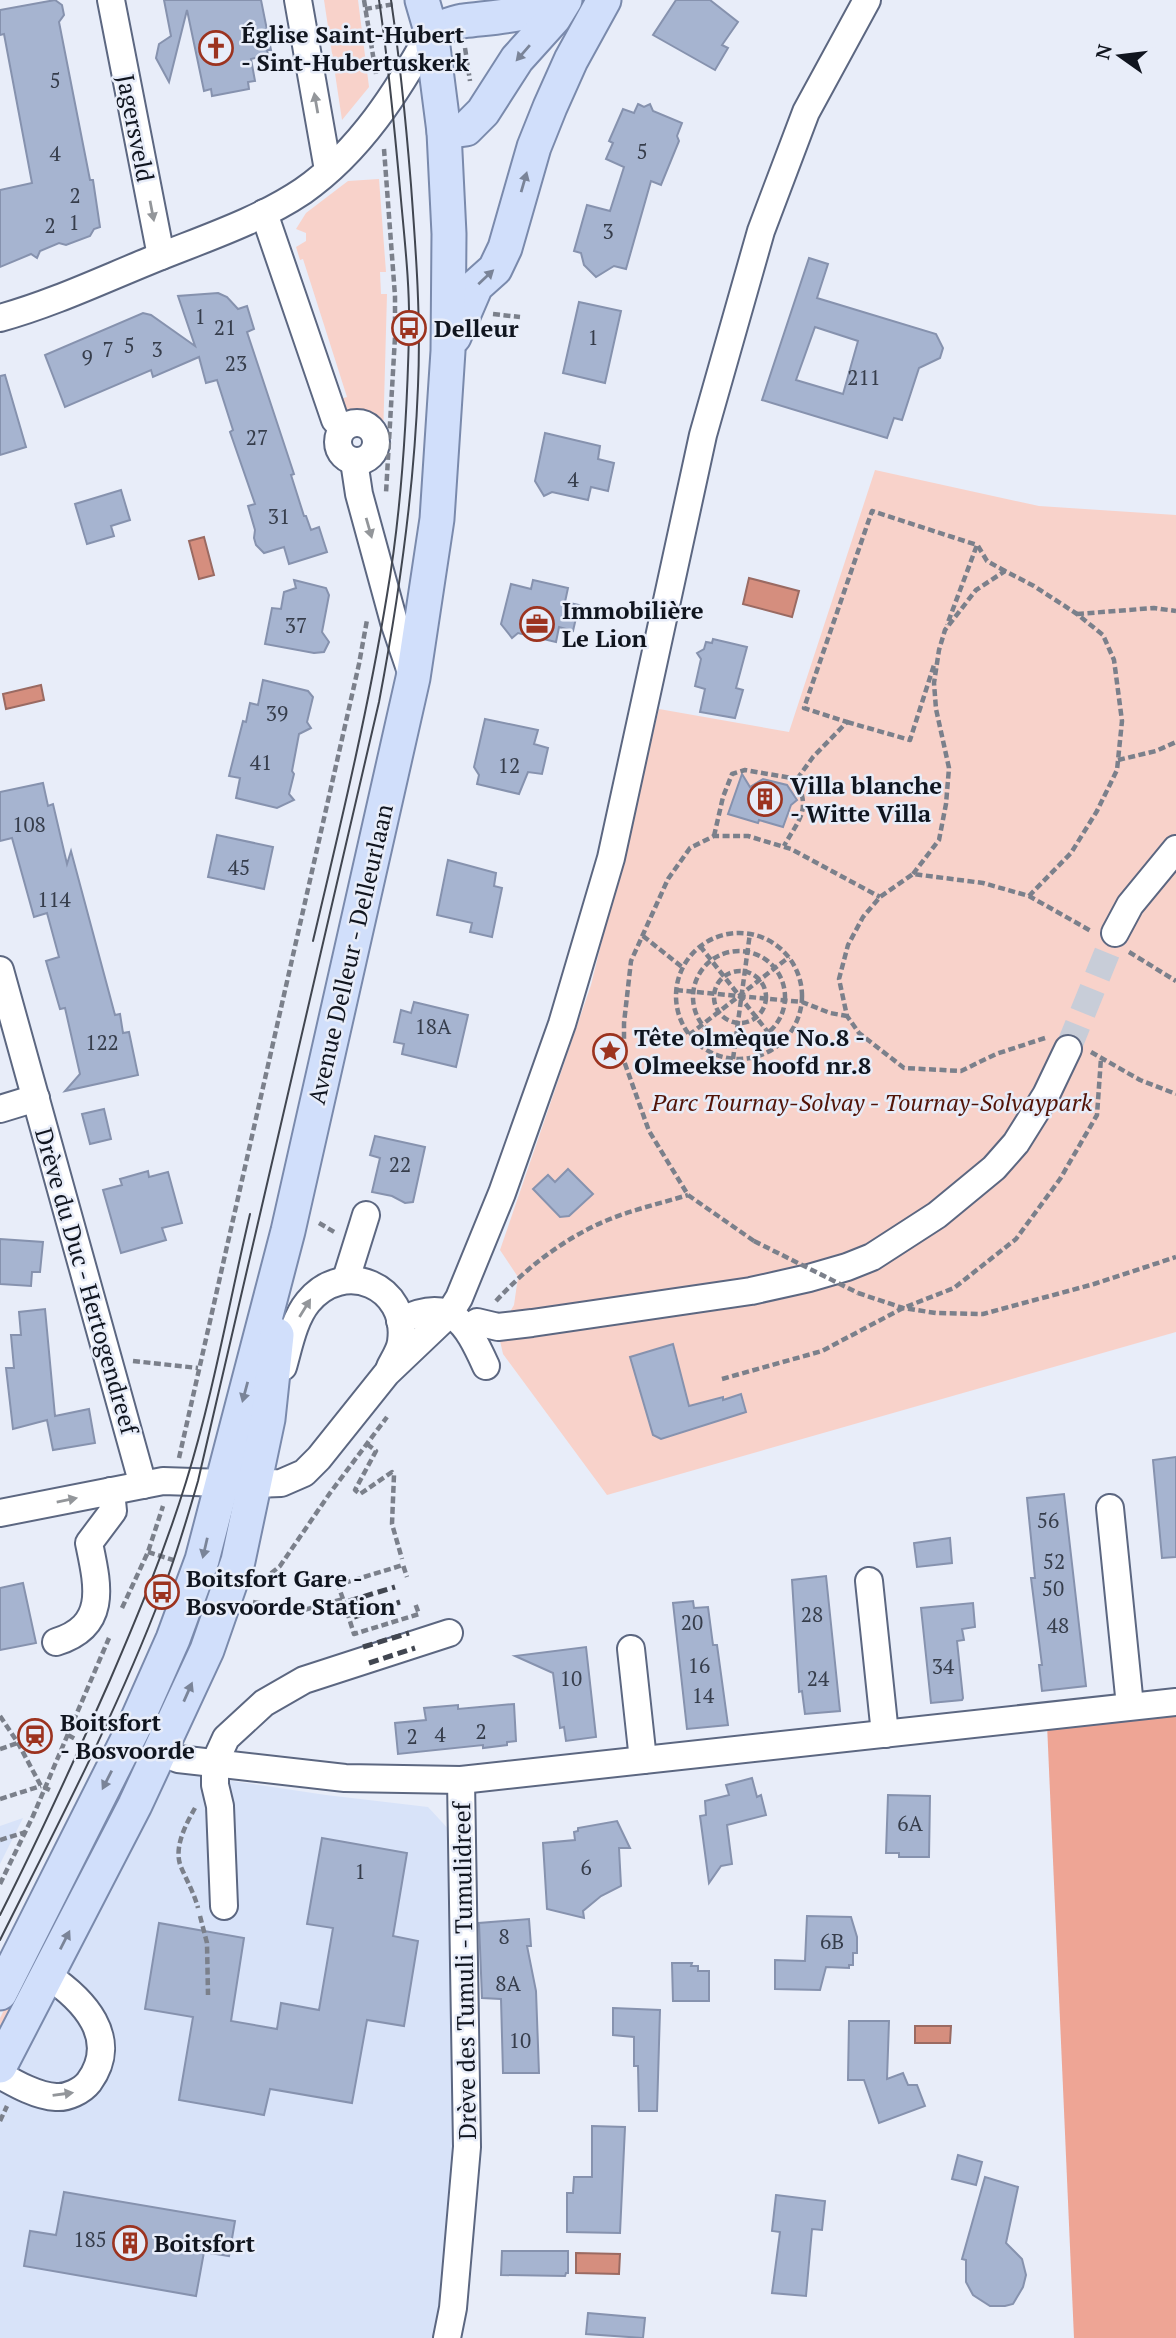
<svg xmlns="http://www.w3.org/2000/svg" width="1176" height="2338" font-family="'PT Serif',serif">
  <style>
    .built { fill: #d8e3f9 }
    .green { fill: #f8d2ca }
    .forest { fill: #eea595 }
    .water { fill: #d58e7e; stroke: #9a6a62; stroke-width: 2 }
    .building { fill: #a6b4d0; stroke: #8692ae; stroke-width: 2; fill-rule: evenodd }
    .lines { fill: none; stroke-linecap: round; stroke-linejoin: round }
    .minor-tunnel { stroke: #c8cdd8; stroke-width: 26; stroke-dasharray: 26 13; stroke-linecap: butt }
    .minor-casing { stroke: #5c6781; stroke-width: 30 }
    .major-casing { stroke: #7a8aac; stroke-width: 37 }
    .path { stroke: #7b808b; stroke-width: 4.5; stroke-dasharray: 7 3.5; stroke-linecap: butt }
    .minor { stroke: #fff; stroke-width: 26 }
    .major { stroke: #d1dffb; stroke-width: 33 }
    .tram { stroke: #414650; stroke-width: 2 }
    .rail { stroke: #414650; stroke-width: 5; stroke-dasharray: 10 5; stroke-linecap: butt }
    .path-bridge { stroke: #7b808b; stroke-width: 4.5; stroke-dasharray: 7 3.5; stroke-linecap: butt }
    .oneway { fill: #7a8498 }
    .oneway2 { fill: #93969a }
    .labels { text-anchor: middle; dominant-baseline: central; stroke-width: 5; stroke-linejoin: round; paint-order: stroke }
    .number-label { font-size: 21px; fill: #363d4b }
    .poi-label { font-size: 24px; font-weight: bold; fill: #10151f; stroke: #e8edf9; text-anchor: start }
    .street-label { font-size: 24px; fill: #10151f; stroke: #e8edf9 }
    .park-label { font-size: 24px; font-style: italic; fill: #521307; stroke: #e8edf9 }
  </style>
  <rect width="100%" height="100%" fill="#e8edf9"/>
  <g class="built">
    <polygon points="159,1770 326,1795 428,1807 453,1834 463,2153 443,2338 0,2338 0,2089"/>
    <polygon points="23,1818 0,1864 0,1826"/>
  </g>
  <g class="green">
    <polygon points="324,0 358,0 369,87 342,120"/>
    <path d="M379 179 386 272H380L381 294H387L383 440C380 416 359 419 343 407L340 399 347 397 303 259 300 260 296 247 306 241V233L296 229 306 213 348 181Z"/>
    <polygon points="875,470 1039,506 1176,515 1176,1332 607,1495 503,1354 498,1332 514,1305 518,1277 500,1250 591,985 659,709 789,732"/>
    <polygon points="110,1798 122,1804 0,2037 0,2018"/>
  </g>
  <polygon class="forest" points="1176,1711 1176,2338 1074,2338 1047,1724"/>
  <g class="water">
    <polygon points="204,537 214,575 199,579 189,541"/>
    <polygon points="749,578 799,591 792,617 743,604"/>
    <polygon points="41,685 44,700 6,709 3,694"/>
    <polygon points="915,2026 951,2026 950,2043 915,2043"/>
    <polygon points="576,2253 620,2254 619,2274 576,2273"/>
  </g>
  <g class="building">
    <polygon points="55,0 62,5 64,15 59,22 90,180 93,180 100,227 94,229 90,236 66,245 59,243 40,251 37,258 31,254 0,267 0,190 32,183 4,34 0,35 0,10"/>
    <polygon points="164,0 261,0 271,50 267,50 268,55 251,59 255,81 248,82 249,89 212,96 211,89 204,91 187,10 169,82 156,58 159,44 171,36"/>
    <polygon points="676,0 710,0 738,22 722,45 728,48 715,70 653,35"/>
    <polygon points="638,104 644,107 650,104 653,111 682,123 677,136 679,141 661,185 651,181 626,269 614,266 596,277 584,265 581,253 574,251 587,205 610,211 624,167 606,159 613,143 609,141 623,109 634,113"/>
    <path d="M809 258 828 264 817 298 936 334 943 348 940 358 919 368 902 420 894 418 887 438 762 400ZM815 327 858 341 843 394 796 380Z"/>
    <polygon points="218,293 227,297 238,309 247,306 254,329 247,332 294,474 291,475 304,516 306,516 311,530 319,527 327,552 289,564 284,547 264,553 256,545 254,538 255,530 248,506 255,504 230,432 233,430 217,380 206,383 199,357 153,377 151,370 65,407 45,355 143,313 151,315 195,346 178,296"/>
    <polygon points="579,302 621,311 605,383 563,373"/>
    <polygon points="5,375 26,447 0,455 0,376"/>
    <polygon points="545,433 600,446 598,459 614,463 608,491 591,487 588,500 552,492 544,496 535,481"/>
    <polygon points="121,490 130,520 111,526 114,536 87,544 75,504"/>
    <polygon points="294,580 326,588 329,595 322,632 329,642 324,652 314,653 265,644 272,608 281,609 284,592 296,588"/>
    <polygon points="533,580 568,588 565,602 579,605 573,631 559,627 556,642 518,633 512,638 501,624 511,584 531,589"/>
    <polygon points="713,639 747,647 736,688 743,690 735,718 700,712 705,689 695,686 701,659 697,653 704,649 706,642 712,643"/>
    <polygon points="263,680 308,691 313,697 307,722 311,728 299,734 292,771 294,774 289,794 294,800 277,808 236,798 240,778 229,776 243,721 246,722 250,703 258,705"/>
    <polygon points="485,719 538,730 534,744 548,748 542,774 528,772 519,794 477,784 479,775 474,767"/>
    <polygon points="742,774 750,787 763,779 787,785 797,800 791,805 783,827 759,820 758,823 728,814"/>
    <polygon points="43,783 48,806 53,804 67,864 71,851 115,1015 120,1014 123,1033 129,1032 138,1075 65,1091 80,1074 65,1008 60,1009 46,961 59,957 47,913 34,917 12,838 0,841 0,792"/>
    <polygon points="217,835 273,847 264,889 208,877"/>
    <polygon points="448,860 496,873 494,886 502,888 492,937 470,932 472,923 437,915"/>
    <polygon points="414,1002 468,1015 456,1067 402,1054 404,1044 394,1042 401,1010 411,1013"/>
    <polygon points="104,1109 111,1139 90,1144 82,1114"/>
    <polygon points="375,1136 425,1147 413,1202 405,1203 392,1196 372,1192 380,1158 370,1155"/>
    <polygon points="568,1169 593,1194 569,1216 560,1217 533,1189 548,1175 555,1182"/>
    <polygon points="148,1171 149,1177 168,1172 182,1223 162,1228 166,1240 121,1253 103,1190 122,1185 120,1179"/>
    <polygon points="0,1239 43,1242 40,1272 32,1272 31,1286 0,1284"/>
    <polygon points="45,1309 55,1416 89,1409 95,1443 53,1450 47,1420 13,1429 6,1368 14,1368 11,1335 21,1335 19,1312"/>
    <polygon points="673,1344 689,1406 723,1397 723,1400 741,1394 746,1412 661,1439 653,1435 630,1357"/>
    <polygon points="1176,1457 1176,1557 1162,1558 1153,1460"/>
    <polygon points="1064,1494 1086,1686 1042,1691 1039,1665 1042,1665 1031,1578 1035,1578 1027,1498"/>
    <polygon points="950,1538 952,1563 917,1567 914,1543"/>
    <polygon points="826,1576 840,1711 805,1714 802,1691 799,1692 792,1580"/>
    <polygon points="23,1583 36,1643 0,1650 0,1588"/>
    <polygon points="693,1601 694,1608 708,1607 713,1645 717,1645 728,1725 687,1729 673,1603"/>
    <polygon points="973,1603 975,1627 962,1629 964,1640 957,1641 963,1698 962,1700 931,1703 921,1608"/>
    <polygon points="586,1647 596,1737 566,1741 564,1727 560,1728 553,1673 515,1656"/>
    <polygon points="514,1704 516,1741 507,1742 507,1745 483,1748 483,1745 398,1754 395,1723 426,1720 424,1708 458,1705 458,1709"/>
    <polygon points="752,1778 757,1797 761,1795 766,1815 727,1825 732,1864 721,1866 709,1883 700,1816 706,1815 705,1801 729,1795 726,1785"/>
    <polygon points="888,1795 930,1796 929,1857 899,1857 899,1853 886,1853"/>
    <polygon points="617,1821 630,1848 619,1848 621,1886 601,1896 583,1911 584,1918 547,1909 543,1843 575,1840 574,1832 578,1831 578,1828"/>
    <polygon points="322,1838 407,1853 393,1936 418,1941 404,2026 367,2020 352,2103 270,2089 264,2115 179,2100 193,2017 145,2009 159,1923 244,1938 231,2021 277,2029 281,2003 319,2010 333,1928 307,1924"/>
    <polygon points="807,1916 851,1917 857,1937 857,1953 853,1953 853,1965 849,1965 849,1968 826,1967 820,1990 775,1989 775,1960 805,1961"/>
    <polygon points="529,1919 531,1946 527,1946 536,1991 539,2073 503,2073 501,1999 482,1998 479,1923"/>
    <polygon points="672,1963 692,1963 691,1966 698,1966 698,1971 709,1971 709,2001 673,2001"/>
    <polygon points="613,2008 660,2010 657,2111 639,2111 638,2066 634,2066 634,2037 613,2035"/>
    <polygon points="849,2021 889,2021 887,2079 903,2073 908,2085 917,2085 925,2106 879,2123 864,2080 848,2080"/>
    <polygon points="592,2126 625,2127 620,2233 567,2232 567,2193 573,2193 574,2177 592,2177"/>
    <polygon points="958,2155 982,2162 976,2185 952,2179"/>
    <polygon points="985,2177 1018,2187 1006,2243 1022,2259 1026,2275 1023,2287 1013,2304 1005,2306 990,2306 973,2295 966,2282 966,2260 962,2259"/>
    <polygon points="64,2192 235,2221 229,2256 204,2252 196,2296 24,2266 30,2231 56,2235"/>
    <polygon points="776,2195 825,2201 822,2230 812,2229 806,2296 772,2293 780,2232 772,2231"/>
    <polygon points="502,2251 568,2251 568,2273 566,2273 565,2276 501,2275"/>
    <polygon points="588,2313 645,2318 643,2338 586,2334"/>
  </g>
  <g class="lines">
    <polyline class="minor-tunnel" points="1068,1049 1115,933"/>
    <g class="minor-casing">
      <g id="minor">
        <polyline points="111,0 161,256"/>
        <polyline points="298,0 328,170"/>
        <polyline points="264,213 335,420 343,428"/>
        <path d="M0 318C51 304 100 281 149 261 200 240 257 222 303 191 360 151 398 91 431 31"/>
        <circle cx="357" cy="442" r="19"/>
        <polyline points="354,461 359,494 394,622 413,678"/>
        <polyline points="1115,933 1130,905 1176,849"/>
        <polyline points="0,970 143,1485"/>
        <polyline points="0,1109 36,1098"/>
        <polyline points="346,1279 366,1215"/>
        <path d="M400 1321C451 1295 466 1322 486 1366"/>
        <polyline points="477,1322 498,1327 532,1323 751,1291 809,1278 847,1267 872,1257 937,1215 994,1168 1016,1143 1046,1095 1068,1049"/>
        <path d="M283 1367C289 1346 294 1319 308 1302 344 1258 409 1286 401 1342 400 1350 394 1359 390 1367"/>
        <polyline points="1110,1508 1130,1706"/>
        <polyline points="0,1513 163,1481 254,1484 281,1483 304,1473 319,1458 387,1373 449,1314 459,1298 502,1193 562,1024 611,858 703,435 761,231 806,112 867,0"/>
        <polyline points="869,1581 885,1734"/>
        <path d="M56 1642C108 1626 98 1586 89 1543L113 1511 111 1491"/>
        <polyline points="631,1649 643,1760"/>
        <polyline points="161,1752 178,1759 345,1778 461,1780 1176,1702"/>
        <polyline points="224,1906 220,1806 215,1785 215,1762 226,1738 264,1703 304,1680 449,1633"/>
        <path d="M0 2075C16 2084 37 2096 56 2097 67 2098 82 2091 89 2082 121 2038 83 1999 47 1975"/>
        <polyline points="447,2338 453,2308 467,2147 461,1780"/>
      </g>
    </g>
    <g class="major-casing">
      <g id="major">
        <path d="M431 31C441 28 452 23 463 21 493 17 528 17 554 0"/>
        <polyline points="444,132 466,129 483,112 517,59 554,18 565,0"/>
        <polyline points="454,337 476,286 495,269 505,248 534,147 550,107 571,60 604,0"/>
        <polyline points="0,1993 134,1727 173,1639 202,1560 288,1231 413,678 437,519 448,351 449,234 444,132 431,31 422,0"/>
        <polyline points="0,2066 135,1805 207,1650 238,1561 268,1419 277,1335"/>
      </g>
    </g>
    <g class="path">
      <polyline points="364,0 376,74"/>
      <polyline points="365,9 395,4"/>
      <polyline points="465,48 470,81"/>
      <polyline points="384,149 395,296 395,337 386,493"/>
      <polyline points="493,314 520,317"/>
      <polyline points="978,546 987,561 1005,571"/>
      <polyline points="1077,614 1154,608 1176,611"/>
      <polyline points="847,722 910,740 934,665"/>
      <polyline points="1118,760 1156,751 1176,742"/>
      <polyline points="797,779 813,757 847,722 804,708 872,511 977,545 947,625"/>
      <path d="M714 836 723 797 732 774 745 770 797 779C810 813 800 817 784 846"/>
      <polyline points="913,874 939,840 946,804 949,768 936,709 934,683 939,650 945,630 976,590 1005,571 1034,586 1077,614 1103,635 1114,660 1122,721 1117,770 1097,811 1071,853 1029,896"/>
      <circle cx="739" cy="996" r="63"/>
      <polyline points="643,936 682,967"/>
      <polyline points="700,946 778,1045"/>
      <circle cx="739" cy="997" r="46"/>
      <polyline points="1129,952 1176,981"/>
      <circle cx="740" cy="997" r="26"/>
      <polyline points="676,990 802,1002 830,1013 847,1016"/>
      <polyline points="689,1035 789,957"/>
      <polyline points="1045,1038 996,1054 961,1071 904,1068 859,1033 847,1016 839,979 848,945 863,917 880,897 913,874 983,883 1029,896 1091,931"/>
      <polyline points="1091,1052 1140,1080 1176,1094"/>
      <polyline points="733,1059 750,933"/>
      <polyline points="319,1223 336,1233"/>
      <polyline points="754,1241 688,1195 649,1131 624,1061 624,1023 631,961 668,879 690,848 714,836 748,836 791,849 880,897"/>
      <polyline points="858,1293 903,1308 936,1313 983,1314 1094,1284 1176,1257"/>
      <path d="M496 1301C528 1266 566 1237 610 1219 635 1209 662 1203 688 1195"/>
      <polyline points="133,1361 198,1368"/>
      <polyline points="722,1379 822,1351 903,1308 954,1288 1016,1239 1060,1179 1097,1115 1101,1058"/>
      <polyline points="367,1444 376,1451 355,1490 360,1494 392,1472 394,1475 392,1524 402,1559"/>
      <polyline points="179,1458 359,664 367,620"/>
      <polyline points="148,1552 173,1560"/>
      <polyline points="263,1580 280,1566 330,1493 387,1417"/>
      <polyline points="343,1599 338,1585 403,1565 407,1577"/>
      <polyline points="253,1602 304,1610 343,1599 354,1634 419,1614 415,1603"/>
      <polyline points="122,1608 148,1552 163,1506"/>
      <polyline points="0,1716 18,1743 41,1786 52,1791"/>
      <polyline points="68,1735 77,1740"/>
      <polyline points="0,1749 18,1743"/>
      <polyline points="0,1799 41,1786"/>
      <path d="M195 1808C186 1824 173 1848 181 1867 187 1881 194 1893 198 1908"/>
      <polyline points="0,1840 26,1832"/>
      <polyline points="0,1884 33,1816 109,1638"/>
      <polyline points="200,1916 207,1943 208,1995"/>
      <polyline points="0,2121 7,2106"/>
    </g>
    <use href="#minor" class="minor"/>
    <use href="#major" class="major"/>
    <g class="tram">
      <path d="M313 941C340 827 368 711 387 595 402 508 407 419 409 332 410 288 405 244 401 200 395 133 389 66 379 0"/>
      <path d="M0 1915C39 1838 75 1759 110 1680 138 1615 165 1550 186 1482 213 1395 229 1303 250 1214"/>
      <path d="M0 1940C57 1826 117 1712 162 1593 176 1556 187 1519 198 1481L379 702C399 597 414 493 418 386 421 319 416 252 411 185 406 123 400 61 391 0"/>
    </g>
    <g class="rail">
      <polyline points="349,1601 395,1587"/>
      <polyline points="354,1617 400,1602"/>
      <polyline points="363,1647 409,1633"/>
      <polyline points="369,1663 415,1648"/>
    </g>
    <polyline class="path-bridge" points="754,1241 858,1293"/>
  </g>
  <defs><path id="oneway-solid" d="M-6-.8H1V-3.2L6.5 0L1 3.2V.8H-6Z" transform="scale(1.75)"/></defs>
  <g class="oneway">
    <use href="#oneway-solid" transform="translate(523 53) rotate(131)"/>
    <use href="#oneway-solid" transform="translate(524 182) rotate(-74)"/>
    <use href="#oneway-solid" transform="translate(486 277) rotate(-43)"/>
    <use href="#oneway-solid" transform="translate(245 1392) rotate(105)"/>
    <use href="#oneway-solid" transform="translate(205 1548) rotate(103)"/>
    <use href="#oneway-solid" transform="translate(188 1692) rotate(-66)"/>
    <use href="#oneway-solid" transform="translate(107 1780) rotate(117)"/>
    <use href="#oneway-solid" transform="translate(65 1940) rotate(-63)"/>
  </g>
  <g class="oneway2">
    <use href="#oneway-solid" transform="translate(316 103) rotate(-100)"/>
    <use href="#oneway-solid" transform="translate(152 211) rotate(79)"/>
    <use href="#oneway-solid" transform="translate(369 528) rotate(74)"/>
    <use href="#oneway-solid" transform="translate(305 1308) rotate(-58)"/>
    <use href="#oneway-solid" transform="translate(67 1500) rotate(-11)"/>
    <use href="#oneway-solid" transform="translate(63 2094) rotate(-8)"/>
  </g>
  <defs>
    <g id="church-ring" transform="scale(1.75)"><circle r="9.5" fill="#e8edf9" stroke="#9c331f" stroke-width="1.5"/><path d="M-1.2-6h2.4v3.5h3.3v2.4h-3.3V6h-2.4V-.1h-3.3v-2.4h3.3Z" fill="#9c331f"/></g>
    <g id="bus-ring" transform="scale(1.75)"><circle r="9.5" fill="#e8edf9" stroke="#9c331f" stroke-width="1.5"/><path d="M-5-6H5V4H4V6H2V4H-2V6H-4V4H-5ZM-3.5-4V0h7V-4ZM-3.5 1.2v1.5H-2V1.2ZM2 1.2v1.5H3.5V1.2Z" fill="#9c331f"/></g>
    <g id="office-ring" transform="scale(1.75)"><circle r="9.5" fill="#e8edf9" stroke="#9c331f" stroke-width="1.5"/><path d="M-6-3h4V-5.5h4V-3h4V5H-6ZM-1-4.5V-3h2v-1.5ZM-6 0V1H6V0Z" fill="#9c331f"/></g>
    <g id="building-ring" transform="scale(1.75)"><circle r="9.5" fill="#e8edf9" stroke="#9c331f" stroke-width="1.5"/><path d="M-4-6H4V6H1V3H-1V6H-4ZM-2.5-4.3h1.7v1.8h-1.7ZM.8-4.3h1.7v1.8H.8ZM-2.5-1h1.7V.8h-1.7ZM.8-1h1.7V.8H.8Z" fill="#9c331f"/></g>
    <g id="sight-ring" transform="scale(1.75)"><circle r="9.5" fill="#e8edf9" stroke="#9c331f" stroke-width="1.5"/><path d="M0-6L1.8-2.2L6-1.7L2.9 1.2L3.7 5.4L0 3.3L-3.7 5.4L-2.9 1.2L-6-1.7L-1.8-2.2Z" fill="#9c331f"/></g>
    <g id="station-ring" transform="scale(1.75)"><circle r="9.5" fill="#e8edf9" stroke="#9c331f" stroke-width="1.5"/><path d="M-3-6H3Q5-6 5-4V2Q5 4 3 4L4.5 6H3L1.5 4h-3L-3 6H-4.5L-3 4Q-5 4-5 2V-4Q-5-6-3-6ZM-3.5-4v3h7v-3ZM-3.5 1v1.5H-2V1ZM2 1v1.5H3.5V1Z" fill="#9c331f"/></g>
  </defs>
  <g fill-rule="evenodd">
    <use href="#church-ring" x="216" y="48"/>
    <use href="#bus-ring" x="409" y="328"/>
    <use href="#office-ring" x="537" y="624"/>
    <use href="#building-ring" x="765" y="799"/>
    <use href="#sight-ring" x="610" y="1051"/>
    <use href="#bus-ring" x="162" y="1592"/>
    <use href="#station-ring" x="35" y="1736"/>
    <use href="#building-ring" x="130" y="2243"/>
  </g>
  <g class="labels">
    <g class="number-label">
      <text x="55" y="80">5</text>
      <text x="642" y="151">5</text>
      <text x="55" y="153">4</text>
      <text x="75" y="195">2</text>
      <text x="74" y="222">1</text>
      <text x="50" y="225">2</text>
      <text x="608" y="231">3</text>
      <text x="200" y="316">1</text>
      <text x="225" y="327">21</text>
      <text x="593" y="337">1</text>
      <text x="129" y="345">5</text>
      <text x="108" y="349">7</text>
      <text x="157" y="349">3</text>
      <text x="87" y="357">9</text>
      <text x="236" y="363">23</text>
      <text x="864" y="377">211</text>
      <text x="257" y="437">27</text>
      <text x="573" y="479">4</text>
      <text x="279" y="516">31</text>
      <text x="296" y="625">37</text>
      <text x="277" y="713">39</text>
      <text x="261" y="762">41</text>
      <text x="509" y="765">12</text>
      <text x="29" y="824">108</text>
      <text x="239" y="867">45</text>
      <text x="54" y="899">114</text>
      <text x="433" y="1026">18A</text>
      <text x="102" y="1042">122</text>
      <text x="400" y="1164">22</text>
      <text x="1048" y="1520">56</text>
      <text x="1054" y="1561">52</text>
      <text x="1053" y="1588">50</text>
      <text x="812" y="1614">28</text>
      <text x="692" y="1622">20</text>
      <text x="1058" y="1625">48</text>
      <text x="699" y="1665">16</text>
      <text x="943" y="1666">34</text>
      <text x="571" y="1678">10</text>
      <text x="818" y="1678">24</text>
      <text x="703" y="1695">14</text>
      <text x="481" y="1731">2</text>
      <text x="440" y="1734">4</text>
      <text x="412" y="1736">2</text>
      <text x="910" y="1823">6A</text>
      <text x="586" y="1867">6</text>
      <text x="360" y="1871">1</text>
      <text x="504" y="1936">8</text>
      <text x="832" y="1941">6B</text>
      <text x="508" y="1983">8A</text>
      <text x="520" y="2040">10</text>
      <text x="90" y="2239">185</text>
    </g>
    <g class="poi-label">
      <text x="241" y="34">Église Saint-Hubert<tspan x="241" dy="28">- Sint-Hubertuskerk</tspan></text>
      <text x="434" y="328">Delleur</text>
      <text x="562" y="610">Immobilière<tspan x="562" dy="28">Le Lion</tspan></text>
      <text x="790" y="785">Villa blanche<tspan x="790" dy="28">- Witte Villa</tspan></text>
      <text x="634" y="1037">Tête olmèque No.8 -<tspan x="634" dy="28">Olmeekse hoofd nr.8</tspan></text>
      <text x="186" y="1578">Boitsfort Gare -<tspan x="186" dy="28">Bosvoorde Station</tspan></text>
      <text x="60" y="1722">Boitsfort<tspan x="60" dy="28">- Bosvoorde</tspan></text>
      <text x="154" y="2243">Boitsfort</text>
    </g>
    <g class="street-label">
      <text transform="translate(136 128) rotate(79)">Jagersveld</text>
      <text transform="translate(350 954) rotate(-77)">Avenue Delleur - Delleurlaan</text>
      <text transform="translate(87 1281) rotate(74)">Drève du Duc - Hertogendreef</text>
      <text transform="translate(464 1971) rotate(-91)">Drève des Tumuli - Tumulidreef</text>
    </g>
    <g class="park-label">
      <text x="872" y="1102">Parc Tournay-Solvay - Tournay-Solvaypark</text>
    </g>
  </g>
  <g transform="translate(1120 56) rotate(284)" stroke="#e8edf9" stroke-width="5" paint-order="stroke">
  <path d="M0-5L12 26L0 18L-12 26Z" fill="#10151f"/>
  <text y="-10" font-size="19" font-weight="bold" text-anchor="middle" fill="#10151f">N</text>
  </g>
</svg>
